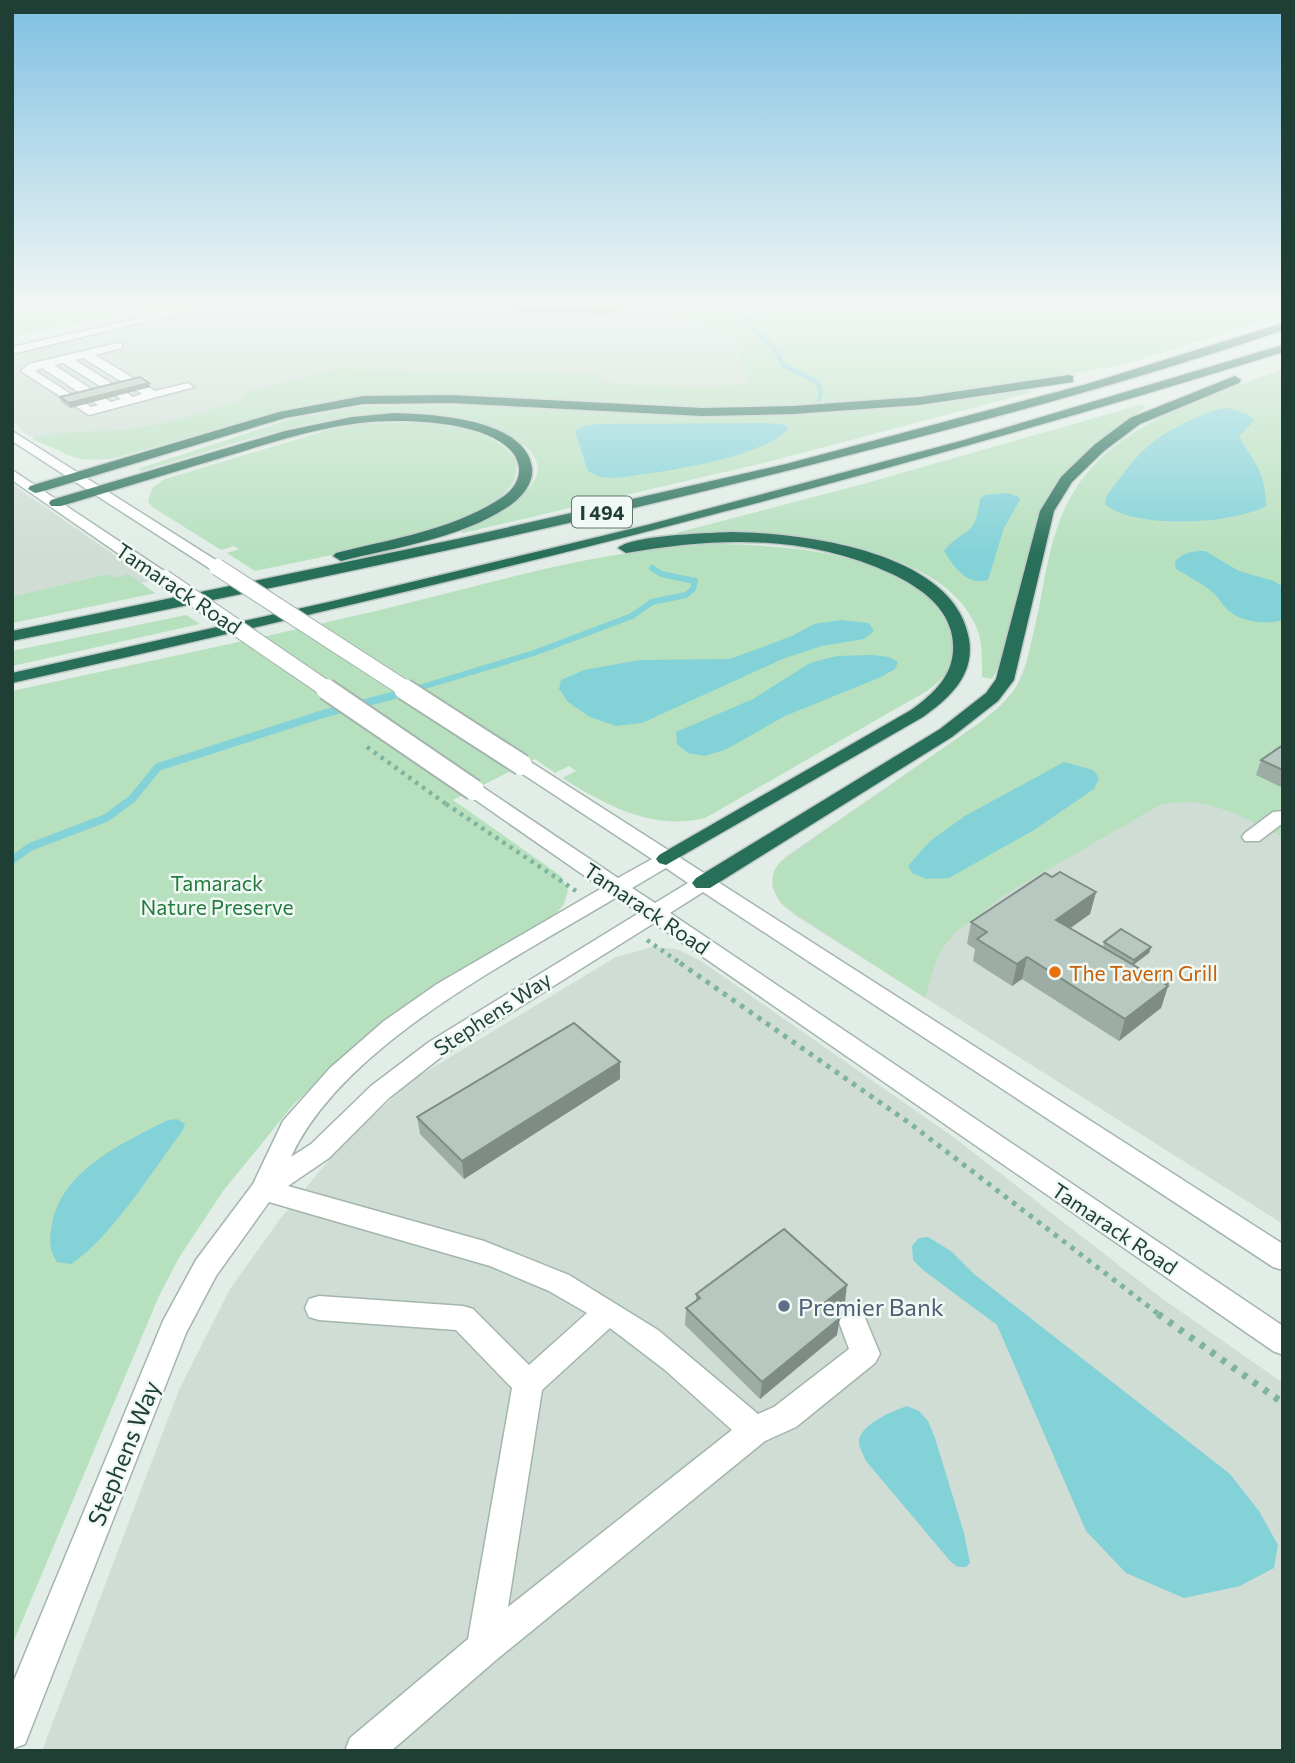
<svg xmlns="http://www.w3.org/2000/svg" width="1295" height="1763" font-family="Commissioner,sans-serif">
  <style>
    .built { fill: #cfddd5 }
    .green { fill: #b7e0bf }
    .water { fill: #83d2d8 }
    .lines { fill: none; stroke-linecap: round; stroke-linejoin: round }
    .stream-far2 { stroke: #83d2d8; stroke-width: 4.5 }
    .stream-far1 { stroke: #83d2d8; stroke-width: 6 }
    .stream { stroke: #83d2d8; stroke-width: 8 }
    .minor-casing { stroke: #a3b5ad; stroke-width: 3 }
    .highway-casing { stroke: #c0c9c6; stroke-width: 3 }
    .path-far3 { stroke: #7eb49e; stroke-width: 2.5; stroke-dasharray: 2 2.5; stroke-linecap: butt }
    .path-far2 { stroke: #7eb49e; stroke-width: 4.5; stroke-dasharray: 3.5 5; stroke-linecap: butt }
    .path-far1 { stroke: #7eb49e; stroke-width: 5; stroke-dasharray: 4.5 6; stroke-linecap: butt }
    .path { stroke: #7eb49e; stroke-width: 7; stroke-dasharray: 5 8; stroke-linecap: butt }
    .minor { fill: #fff; fill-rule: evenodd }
    .highway { fill: #286f5a; fill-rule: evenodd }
    .minor-bridge-far1-casing { stroke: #a3b5ad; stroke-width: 18; stroke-linecap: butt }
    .minor-bridge-casing { stroke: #a3b5ad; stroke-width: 24; stroke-linecap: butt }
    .path-bridge { stroke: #7eb49e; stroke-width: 4.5; stroke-dasharray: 3.5 5; stroke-linecap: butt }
    .minor-bridge-far1 { stroke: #fff; stroke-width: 16 }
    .minor-bridge { stroke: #fff; stroke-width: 20 }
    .wall { fill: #9daca4 }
    .shaded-wall { fill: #7f8c86 }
    .building { fill: #b6c8bf; stroke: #7f8c86; stroke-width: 2 }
    .food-dot { fill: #e8710a; stroke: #f1f9f5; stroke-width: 2.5 }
    .service-dot { fill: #5c6f8a; stroke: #f1f9f5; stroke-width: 2.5 }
    .labels { text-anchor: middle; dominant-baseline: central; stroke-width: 5; stroke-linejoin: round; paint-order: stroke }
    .shield { fill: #f1f9f5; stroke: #5e776e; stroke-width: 2 }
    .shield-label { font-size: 19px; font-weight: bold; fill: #1f3f34 }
    .street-label { font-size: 21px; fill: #1f3f34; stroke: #f1f9f5 }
    .park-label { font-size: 21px; fill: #257a3f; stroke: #f1f9f5 }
    .food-label { font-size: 21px; fill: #c56008; stroke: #f1f9f5; text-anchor: start }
    .near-service-label { font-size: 24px; fill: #4e5e75; stroke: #f1f9f5; text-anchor: start }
    .near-street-label { font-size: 24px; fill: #1f3f34; stroke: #f1f9f5 }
  </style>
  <rect width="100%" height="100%" fill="#e1ede6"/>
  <g class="built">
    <polygon points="220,307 1283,307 1283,315 1107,368 702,408 438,394 395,394 330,400 267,414 111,459 88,460 67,455 24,433 12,419 12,355"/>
    <polygon points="1283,369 1283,1224 796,916 780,902 772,886 774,870 785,857 978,724 997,710 1016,688 1026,663 1059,524 1078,486 1097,463 1129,436 1164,416"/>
    <polygon points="12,484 152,581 141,583 155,593 12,623"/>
    <polygon points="653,947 677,949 701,961 952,1136 1160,1297 1283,1383 1283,1751 42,1751 179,1390 230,1289 280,1219 344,1142 414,1079 616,957"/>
  </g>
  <g class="green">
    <polygon points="12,307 155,307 12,337"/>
    <path d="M680 307H1283V315L1124 364 1006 386 911 398 771 408 654 406 438 394 365 396 299 406 111 459H79L32 439C65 429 96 433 129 429 165 425 201 412 236 402L243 398 244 393 338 368 598 374 601 380 616 384 712 387 747 383 749 374 739 370 740 339 667 311Z"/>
    <path d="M1283 369V837C1243 817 1203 793 1158 806L1004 895 958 930 943 947 935 963 925 998 785 907C771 892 768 878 780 862L978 724C992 713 1006 703 1016 687 1026 672 1029 654 1033 637 1045 587 1048 528 1078 485 1124 419 1211 396 1283 369Z"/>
    <path d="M1028 390 1033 392 771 461 463 533 459 529C490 519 576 479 518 441 485 418 439 413 400 414 311 414 225 447 141 471L138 469 291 419 364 406 475 405 663 413 917 404Z"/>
    <path d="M1140 405 1146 407 1091 445 1054 488 1004 655 992 679 982 677C982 659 983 640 975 624 934 537 758 530 676 535V533L863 484Z"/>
    <path d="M416 422C450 425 494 429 515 459 518 471 516 480 508 489 472 530 312 559 255 571L227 553 239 549 234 546 221 550 154 508 148 502 152 488 165 479 331 429 363 424Z"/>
    <path d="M717 544C788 545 928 553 952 637 959 660 945 678 927 691L705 818C652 831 606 805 562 778L576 771 569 766 555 773 535 759 453 800 561 876 568 890 564 904 552 918 349 1051 293 1105 223 1191 180 1256 159 1296 12 1645V691C135 664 258 639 380 610 491 583 603 548 717 544Z"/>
    <polygon points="108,574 114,578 128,574 155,593 12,623 12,597"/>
    <polygon points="186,615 200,624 12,666 12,651"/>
  </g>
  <g class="water">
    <path d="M1228 408 1249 415 1254 421 1240 435V439C1257 465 1265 473 1266 506 1235 524 1133 530 1105 504L1106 497C1133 460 1144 443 1186 422 1200 416 1213 409 1228 408Z"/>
    <path d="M761 423 782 424 789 428C763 459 656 473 615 478L599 477 588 471 575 431 584 426 599 424Z"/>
    <path d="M1008 493 1019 497 1020 500 1004 528 988 580C967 586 954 567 944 551 963 527 975 540 980 499L985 495Z"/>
    <path d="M1205 551 1239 571 1274 581 1283 587V620C1267 625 1242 622 1229 611 1222 605 1218 596 1210 590 1200 582 1187 576 1176 569L1175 562C1182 552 1194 551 1205 551Z"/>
    <polygon points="841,620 869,623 874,631 864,639 822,646 785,658 642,723 616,726 590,717 568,702 559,689 561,680 584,670 639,660 730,659 792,636 814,624"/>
    <polygon points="872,655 889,657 898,662 895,669 881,677 785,716 725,750 704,756 688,753 677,744 676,732 753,699 810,663 837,656"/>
    <polygon points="1064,762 1093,770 1099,778 1094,789 1034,830 949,878 926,879 912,873 908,866 930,841 965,816"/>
    <path d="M177 1119 185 1124 183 1130C153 1170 111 1238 71 1264L57 1262C49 1250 49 1239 52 1225 61 1170 123 1143 168 1120Z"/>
    <polygon points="928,1237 951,1251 974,1274 1230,1474 1259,1511 1278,1545 1274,1568 1240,1586 1184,1598 1126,1573 1086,1531 997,1325 923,1270 913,1260 912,1246 919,1238"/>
    <path d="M907 1406 919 1411 928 1421 935 1438 964 1533 970 1563 966 1567H958L951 1562 866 1461C864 1456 860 1449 859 1444 857 1425 893 1411 907 1406Z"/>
  </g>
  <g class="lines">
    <polyline class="stream-far2" points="757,307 746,322 774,348 783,365 818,383 821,392 819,400"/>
    <polyline class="stream-far1" points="412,690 534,653 632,616 652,602 686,595 693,589 695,581 661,574 652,568"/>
    <polyline class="stream" points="12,860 30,847 106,818 132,799 158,767 323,714 418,689"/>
    <g class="minor-casing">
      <g id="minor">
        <polygon points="189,307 207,307 12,354 12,347"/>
        <path d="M118 343 122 344V348L95 355 155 391 188 383 194 387 89 415 21 371 29 364ZM83 358 142 394 133 397 75 360ZM63 363 121 399 111 402 54 365ZM42 368 98 405 91 407 35 371Z"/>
        <polygon points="12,431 222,564 225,567 217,572 212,570 12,441"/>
        <polygon points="12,470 170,575 172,578 170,581 158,581 12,480"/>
        <path d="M522 759 529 761 1283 1244V1270L1273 1267 703 892 670 913 1283 1326V1355L1273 1351 654 923 445 1054 389 1098 329 1158 288 1186 484 1241 569 1275 658 1330 758 1414 774 1407 849 1349 839 1322 843 1313 853 1310 863 1313 880 1354 875 1363 796 1427 765 1441 496 1660 391 1751H345L350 1738 468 1639 512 1388 456 1330 319 1320 309 1317 305 1308 309 1299 319 1296 463 1306 473 1309 529 1365 587 1313 549 1291 490 1266 269 1202 216 1276 186 1333 25 1744 12 1749V1685L163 1321 196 1260 253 1184 283 1121 330 1068 384 1021 437 984 602 888 467 794 464 790 467 786H481L618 878 652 859 515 769 513 765 515 761ZM666 868 688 883 655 903 632 888ZM617 897 639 913 429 1042 371 1086 311 1144 291 1157C343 1044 513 960 617 897ZM610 1328 665 1370 732 1430 508 1607 542 1390Z"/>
        <polygon points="1283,811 1283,823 1259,841 1245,841 1242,837 1245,833 1273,812"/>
      </g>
    </g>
    <g class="highway-casing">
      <g id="highway">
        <path d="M1283 323V330C1142 379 998 417 853 454 575 526 294 584 12 641V631L457 539 786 464 1087 384Z"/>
        <path d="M1283 345V352C864 483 440 587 12 683V673L333 601 647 525 964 440Z"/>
        <polygon points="1069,375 1073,376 1073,382 919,405 793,414 702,416 451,403 363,404 285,418 40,492 35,493 28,489 30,486 279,412 363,396 451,395 702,408 793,406 919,397"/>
        <polygon points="1235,376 1241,380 1239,383 1140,424 1104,451 1072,482 1054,511 1014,680 998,701 952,737 710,888 696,888 692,883 696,878 940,729 986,693 996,679 1040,511 1061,477 1094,445 1130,418"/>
        <path d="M394 413C433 414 526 419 532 468 534 482 523 496 512 504 464 538 397 547 341 561L333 556 336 553C391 539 453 530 501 498 511 492 520 481 519 468 514 426 427 420 394 421 339 421 286 438 234 454 176 471 119 489 61 506H51L49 503 51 500 285 431 352 417Z"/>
        <path d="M732 532C802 533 955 551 969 639 975 675 950 698 923 717L666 865 659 863 656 859 659 855 911 710C939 690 960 668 951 631 943 603 917 586 892 574 807 534 717 537 626 553L618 548C632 535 710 533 732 532Z"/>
      </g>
    </g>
    <polyline class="path-far3" points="218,312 240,307"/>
    <g class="path-far2">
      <polyline points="446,804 576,891"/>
      <polyline points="647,940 683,965"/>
    </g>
    <polyline class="path-far1" points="680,963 908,1122 1161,1316"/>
    <polyline class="path" points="1158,1314 1283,1403"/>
    <use href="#minor" class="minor"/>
    <use href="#highway" class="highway"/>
    <g class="minor-bridge-far1-casing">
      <g id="minor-bridge-far1">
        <polyline points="217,567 407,690"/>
        <polyline points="164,578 328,690"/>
      </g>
    </g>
    <g class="minor-bridge-casing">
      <g id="minor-bridge">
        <polyline points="326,689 474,790"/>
        <polyline points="404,689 522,765"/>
      </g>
    </g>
    <polyline class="path-bridge" points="367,747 446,804"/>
    <use href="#minor-bridge-far1" class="minor-bridge-far1"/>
    <use href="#minor-bridge" class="minor-bridge"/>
  </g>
  <g class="wall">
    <polygon points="505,307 632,307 598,316 591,314 522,314"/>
    <polygon points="149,383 150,387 70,408 61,402 60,397"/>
    <polygon points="1283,745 1283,788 1256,775 1261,760"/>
    <polygon points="1052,877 1096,892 1090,914 1070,928 1103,947 1104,942 1151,947 1149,953 1133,965 1149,974 1170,980 1161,1008 1119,1041 1022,979 1012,986 973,961 975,949 967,944 971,922"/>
    <polygon points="620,1062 620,1079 464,1179 420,1134 417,1117"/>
    <polygon points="696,1294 845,1302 832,1312 837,1335 760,1399 685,1325 686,1308 696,1301"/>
  </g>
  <g class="shaded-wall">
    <polygon points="598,307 632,307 598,316"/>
    <polygon points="149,383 150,387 70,408 69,403"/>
    <polygon points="1096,892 1090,914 1051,942 1056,920"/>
    <polygon points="1151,947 1149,953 1132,966 1134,960"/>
    <polygon points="1027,957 1022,979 1012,986 1017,964"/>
    <polygon points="1170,980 1161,1008 1119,1041 1125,1019"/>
    <polygon points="620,1062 620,1079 464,1179 462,1161"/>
    <polygon points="847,1285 845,1302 821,1321 823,1304"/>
    <polygon points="840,1318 837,1335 760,1399 762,1382"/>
  </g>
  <g class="building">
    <polygon points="140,377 149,383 69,403 60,397"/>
    <polygon points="1283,745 1283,770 1261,760"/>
    <polygon points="1060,872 1096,892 1056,920 1149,974 1155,971 1170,980 1165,984 1168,986 1125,1019 1027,957 1017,964 977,939 987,932 971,922 1045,873 1052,877"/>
    <polygon points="1121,929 1151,947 1134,960 1104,942"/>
    <polygon points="574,1023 620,1062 462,1161 417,1117"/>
    <polygon points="784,1229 847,1285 823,1304 840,1318 762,1382 686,1308 700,1298 696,1294"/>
  </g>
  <linearGradient id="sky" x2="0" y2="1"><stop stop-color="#7fc0e2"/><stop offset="0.55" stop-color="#f2f7f4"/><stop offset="1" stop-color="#f2f7f4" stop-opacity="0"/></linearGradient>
  <rect width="1295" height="554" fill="url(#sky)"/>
  <circle class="food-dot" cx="1055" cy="972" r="7"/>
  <circle class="service-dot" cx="784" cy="1306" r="7"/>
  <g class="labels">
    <rect class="shield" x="572" y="496.5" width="60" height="31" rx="5"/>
    <g class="shield-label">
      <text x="602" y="512">I 494</text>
    </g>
    <g class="street-label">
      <text transform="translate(179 588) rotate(34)">Tamarack Road</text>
      <text transform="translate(647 908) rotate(34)">Tamarack Road</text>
      <text transform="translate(492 1013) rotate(-33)">Stephens Way</text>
      <text transform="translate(1115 1228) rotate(34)">Tamarack Road</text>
    </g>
    <g class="park-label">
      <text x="217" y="882">Tamarack<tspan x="217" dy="24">Nature Preserve</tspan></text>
    </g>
    <g class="food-label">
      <text x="1069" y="972">The Tavern Grill</text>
    </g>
    <g class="near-service-label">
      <text x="798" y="1306">Premier Bank</text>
    </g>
    <g class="near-street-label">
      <text transform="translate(123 1453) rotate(-68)">Stephens Way</text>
    </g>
  </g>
  <rect width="1295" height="1763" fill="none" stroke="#1f3f34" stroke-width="28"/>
</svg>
